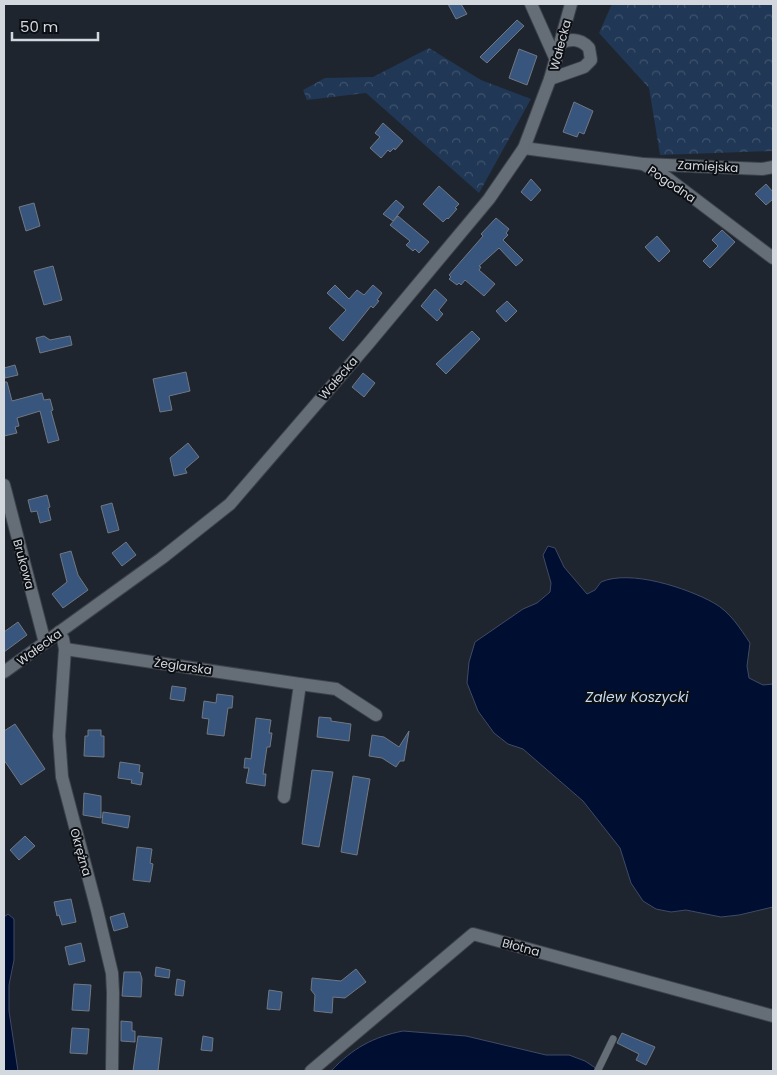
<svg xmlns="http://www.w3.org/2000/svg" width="777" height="1075" font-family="Poppins,sans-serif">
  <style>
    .forest { fill: url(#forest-crowns) }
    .water { fill: #000e31; stroke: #3f4a65 }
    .building { fill: #37557d; stroke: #707883 }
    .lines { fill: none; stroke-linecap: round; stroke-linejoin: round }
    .lane-casing { stroke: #3d424a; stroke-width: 8 }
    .street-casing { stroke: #3d424a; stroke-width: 14 }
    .lane { stroke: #656d77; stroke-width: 7 }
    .street { stroke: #656d77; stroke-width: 12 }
    .labels { text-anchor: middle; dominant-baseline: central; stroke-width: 4; stroke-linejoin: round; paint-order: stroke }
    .street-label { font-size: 12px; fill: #d3d7de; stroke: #0b0e12 }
    .water-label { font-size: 14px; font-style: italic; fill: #c5d9f3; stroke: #0b0e12 }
  </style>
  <defs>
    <pattern id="forest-crowns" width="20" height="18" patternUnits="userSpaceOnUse" patternTransform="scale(1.25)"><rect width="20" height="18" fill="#203755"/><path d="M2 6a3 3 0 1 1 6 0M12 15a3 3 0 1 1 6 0" fill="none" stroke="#40536d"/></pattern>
  </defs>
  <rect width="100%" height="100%" fill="#1e252e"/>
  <g class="forest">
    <polygon points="612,4 773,4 773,151 660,155 649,88 599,33"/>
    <polygon points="429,48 481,80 531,99 479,193 366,93 307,100 303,90 325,78 373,77"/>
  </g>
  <g class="water">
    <path d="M548 546 555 548 564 567 587 594 595 590 601 582C630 569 687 588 714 603 730 612 740 628 750 643L747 666 749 678 763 685 773 684V907L739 915 721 917 686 910 671 912 656 909 643 901 631 883 620 848 583 801 523 749 508 744 494 733 478 711 467 683 469 662 475 642 523 609 537 603 550 592 551 583 543 555Z"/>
    <polygon points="8,914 14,919 14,960 9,985 9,1011 18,1071 4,1071 4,917"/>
    <path d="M403 1031 466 1036 546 1055H569L585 1061 600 1071H331C353 1048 373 1037 403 1031Z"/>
  </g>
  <g class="building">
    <polygon points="448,4 461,4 467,14 456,19"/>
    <polygon points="517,20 524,26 487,63 480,57"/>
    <polygon points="519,49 537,56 527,85 509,78"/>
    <polygon points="574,102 593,111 584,134 579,132 577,137 563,132"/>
    <polygon points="383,123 403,141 395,150 394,148 390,152 388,150 381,158 370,148 380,137 375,133"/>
    <polygon points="531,179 541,190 531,201 521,192"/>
    <polygon points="766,184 773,192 773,199 766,205 755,194"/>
    <polygon points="439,186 459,204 455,208 457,209 448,219 447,218 443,222 423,204"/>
    <polygon points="396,200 404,207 393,221 383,214"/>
    <polygon points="34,203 40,226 26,231 19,207"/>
    <polygon points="398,216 429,242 419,253 415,249 413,251 406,245 410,241 390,225"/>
    <polygon points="496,218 509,229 506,233 508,235 503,240 523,260 516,266 499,248 479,266 481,267 479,270 495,284 484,296 465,280 461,285 459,283 457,285 449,279 451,277 449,275 483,236 481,234"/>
    <polygon points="722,230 735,242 710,268 703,261 718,246 712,240"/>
    <polygon points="657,236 670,251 659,262 645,247"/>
    <polygon points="53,266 62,300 44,305 34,271"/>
    <polygon points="335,285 349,299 357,290 364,295 373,285 382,293 377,300 379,301 373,308 371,306 343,341 329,328 346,310 327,293"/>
    <polygon points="435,289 447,300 439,310 443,314 437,321 421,306"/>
    <polygon points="507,301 517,311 506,322 496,311"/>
    <polygon points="472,331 480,339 446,374 436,364"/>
    <polygon points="44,336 50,340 70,336 72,345 40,353 36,338"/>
    <polygon points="15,365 18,375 5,378 4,368"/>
    <polygon points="186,372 190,391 169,396 172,410 160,412 153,379"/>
    <polygon points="363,373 375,383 364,397 352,387"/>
    <polygon points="4,382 7,382 12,401 42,393 44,400 50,399 53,410 51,411 59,440 48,443 40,411 17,418 19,426 15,427 17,433 4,436"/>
    <polygon points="188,443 199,457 185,469 187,473 174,476 170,458"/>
    <polygon points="47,495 50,507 48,508 51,520 40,523 37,511 31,512 28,500"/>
    <polygon points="112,503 119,530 108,533 101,506"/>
    <polygon points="126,542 136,555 122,566 112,553"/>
    <polygon points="71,551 78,575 88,590 63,608 52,594 67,582 60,554"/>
    <polygon points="18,622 27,635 4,652 4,632"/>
    <polygon points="172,686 186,688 184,701 170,699"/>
    <polygon points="217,694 233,696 232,708 228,708 224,736 207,734 209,719 202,718 204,701 216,703"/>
    <polygon points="319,717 331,718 331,721 351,724 349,741 317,737"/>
    <polygon points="256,718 271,720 269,733 272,733 270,747 267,747 263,774 266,774 265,786 246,783 249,768 244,768 245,758 251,759"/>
    <polygon points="15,724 45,769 21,785 4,760 4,731"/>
    <polygon points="88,730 101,730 101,736 104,736 104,757 84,756 85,736 88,736"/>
    <polygon points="409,731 404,761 400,761 396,767 382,758 369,756 372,735 384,737 399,747"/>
    <polygon points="120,762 140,765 139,772 143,773 141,785 131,783 132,780 118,778"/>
    <polygon points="312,770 333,772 319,847 302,844"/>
    <polygon points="353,776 370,779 357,855 341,852"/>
    <polygon points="84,793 101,796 101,818 83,815"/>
    <polygon points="103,812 130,816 128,828 102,823"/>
    <polygon points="25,836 35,846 19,860 10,850"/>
    <polygon points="137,847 152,849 150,863 153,864 150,882 133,880"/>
    <polygon points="71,899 76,922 62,925 59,915 57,916 54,902"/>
    <polygon points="124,913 128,927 114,931 110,917"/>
    <polygon points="81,943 85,961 69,965 65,947"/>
    <polygon points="156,967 170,970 169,978 155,976"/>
    <polygon points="356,969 366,982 345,998 333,997 332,1013 314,1011 315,995 311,990 312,978 341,981"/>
    <polygon points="124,972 140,972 142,979 141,997 122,996"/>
    <polygon points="177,979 185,981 183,996 175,995"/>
    <polygon points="74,984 91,985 89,1011 72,1010"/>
    <polygon points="269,990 282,992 280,1010 267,1009"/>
    <polygon points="121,1021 132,1022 132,1031 135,1031 135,1042 121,1041"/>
    <polygon points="72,1028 89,1029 87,1054 70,1053"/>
    <polygon points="622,1033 655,1047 646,1065 636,1060 639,1054 617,1043"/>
    <polygon points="138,1036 162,1038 158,1071 133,1071"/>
    <polygon points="203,1036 213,1038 212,1051 201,1050"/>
  </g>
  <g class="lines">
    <g class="lane-casing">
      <polyline id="lane" points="598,1070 613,1039"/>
    </g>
    <g class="street-casing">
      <g id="street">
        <polyline points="531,4 556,60"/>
        <path d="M550 79 584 67 591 60 589 48C581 39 572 38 561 43"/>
        <polyline points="524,148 643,164 666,177 773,258"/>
        <polyline points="643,164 762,169 773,167"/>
        <polyline points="4,485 45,643"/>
        <polyline points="59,632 63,639 65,649 59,736 62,777 97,910 112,973 113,993 112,1071"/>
        <polyline points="65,649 300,684 284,797"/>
        <polyline points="4,672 162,558 230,504 368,344 489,199 524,148 550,79 571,4"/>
        <polyline points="300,684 336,689 376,715"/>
        <polyline points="311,1071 473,934 773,1016"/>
      </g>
    </g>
    <use href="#lane" class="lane"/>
    <use href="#street" class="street"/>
  </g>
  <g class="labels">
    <g class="street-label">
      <text transform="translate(560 45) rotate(-75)">Wałecka</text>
      <text transform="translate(708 166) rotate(3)">Zamiejska</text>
      <text transform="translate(672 184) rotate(34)">Pogodna</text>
      <text transform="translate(338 378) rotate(-49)">Wałecka</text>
      <text transform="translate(24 564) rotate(75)">Brukowa</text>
      <text transform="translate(39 647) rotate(-36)">Wałecka</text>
      <text transform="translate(183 666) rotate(8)">Żeglarska</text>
      <text transform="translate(81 852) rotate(74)">Okrężna</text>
      <text transform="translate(521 947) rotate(15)">Błotna</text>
    </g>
    <g class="water-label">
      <text x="637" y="697">Zalew Koszycki</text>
    </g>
  </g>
  <rect width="777" height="1075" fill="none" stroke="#d3d7de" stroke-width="10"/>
  <path d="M12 32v8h86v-8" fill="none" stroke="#d3d7de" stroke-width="2.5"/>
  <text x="20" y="32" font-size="15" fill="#d3d7de" stroke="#0b0e12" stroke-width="4" paint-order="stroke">50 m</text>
</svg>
